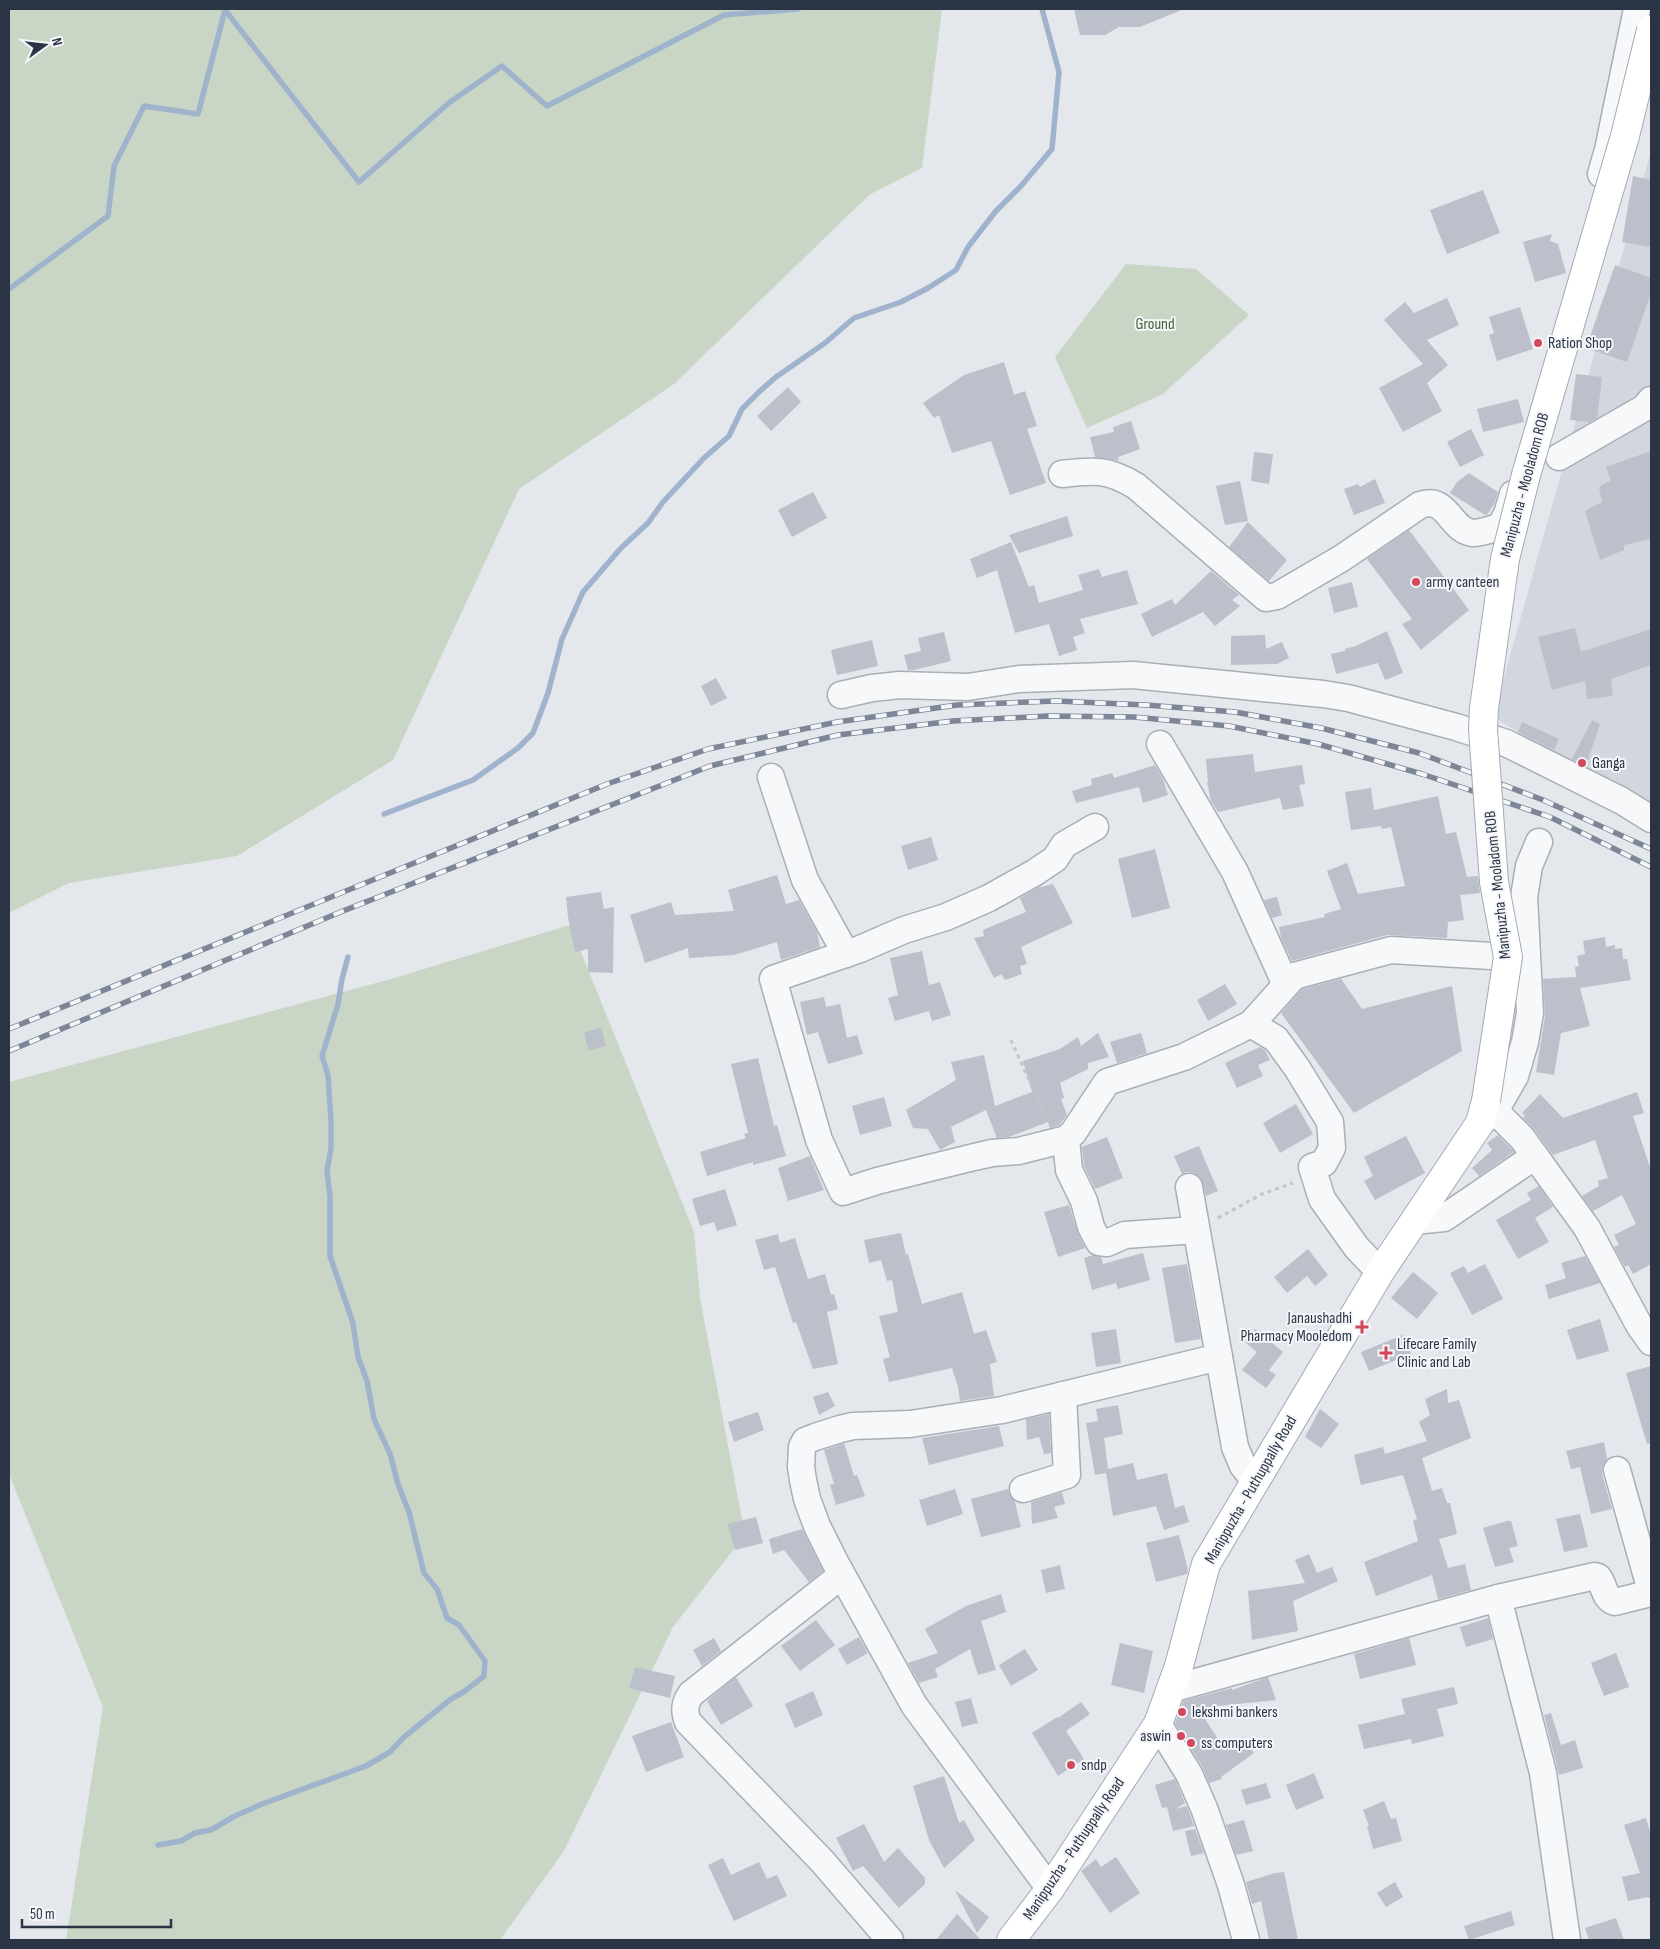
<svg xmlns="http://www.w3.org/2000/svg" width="1660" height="1949" font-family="'Sofia Sans Condensed',sans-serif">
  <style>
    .built { fill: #d2d6de }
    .green { fill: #c9d6c5 }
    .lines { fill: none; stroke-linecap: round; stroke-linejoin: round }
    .stream { stroke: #9fb4cc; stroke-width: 5.5 }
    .building { fill: #bbc0ca }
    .minor-casing { stroke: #a9aeb7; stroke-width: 29 }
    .major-casing { stroke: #a3abb8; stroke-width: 30 }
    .path { stroke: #c2c5cb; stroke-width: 3; stroke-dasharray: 4 4; stroke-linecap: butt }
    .minor { stroke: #f7f8fa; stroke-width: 26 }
    .major { stroke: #fff; stroke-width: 28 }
    .rail-casing { stroke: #7d8696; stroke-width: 5.5 }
    .rail { stroke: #f4f6f9; stroke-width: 4; stroke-dasharray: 11; stroke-linecap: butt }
    .major-bridge-casing { stroke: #a3abb8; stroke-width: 30; stroke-linecap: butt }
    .major-bridge { stroke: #fff; stroke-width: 28 }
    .poi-dot { fill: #d1495b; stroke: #f4f6f9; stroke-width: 2 }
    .labels { text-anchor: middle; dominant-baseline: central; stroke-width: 4; stroke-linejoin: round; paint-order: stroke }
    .park-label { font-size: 16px; fill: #3f6138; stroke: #f4f6f9 }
    .poi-label { font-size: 16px; fill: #2b3445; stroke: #f4f6f9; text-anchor: start }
    .street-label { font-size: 16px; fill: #2b3445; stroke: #f4f6f9 }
  </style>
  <rect width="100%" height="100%" fill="#e4e7ec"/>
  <polygon class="built" points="1651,151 1651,812 1493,717"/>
  <g class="green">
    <polygon points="9,9 942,9 922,168 869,195 674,384 519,489 393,760 237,856 69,883 9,913"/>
    <polygon points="1126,264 1196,269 1249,315 1163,394 1087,428 1055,357"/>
    <polygon points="570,925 694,1232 700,1298 745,1535 673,1627 564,1851 500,1940 66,1940 103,1707 9,1474 9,1082 391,979"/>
  </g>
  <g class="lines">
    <g class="stream">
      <polyline points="9,289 108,216 114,166 144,106 198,114 225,10 359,182 450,102 502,66 547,106 724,15 798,9"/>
      <polyline points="384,814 473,780 518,748 533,733 548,693 562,639 583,592 621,548 648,523 663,502 704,458 729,436 742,409 760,391 776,377 825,343 854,318 901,302 928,288 956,270 968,247 996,211 1021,186 1052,149 1059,72 1042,9"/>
      <polyline points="158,1845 181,1841 195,1833 211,1830 235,1816 262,1804 366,1766 390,1752 404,1737 451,1699 465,1691 484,1676 485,1661 459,1625 447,1618 437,1589 424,1573 409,1512 398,1484 390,1454 374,1419 367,1381 358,1357 353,1323 330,1256 330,1197 327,1170 331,1149 331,1121 328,1075 322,1056 338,1004 342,979 348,957"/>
    </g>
  </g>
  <g class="building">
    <polygon points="1074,9 1184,9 1140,27 1119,27 1105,35 1080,35"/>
    <polygon points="1633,176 1651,180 1651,247 1622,242"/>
    <polygon points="1483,190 1500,233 1447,254 1430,210"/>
    <polygon points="1552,234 1550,241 1558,244 1566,273 1535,282 1523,242"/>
    <polygon points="1615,265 1651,278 1651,293 1627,362 1586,348"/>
    <polygon points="1447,298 1459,325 1427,340 1448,365 1427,383 1442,411 1403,432 1379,388 1423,364 1384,320 1405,302 1414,313"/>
    <polygon points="1520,307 1533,349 1497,361 1489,335 1494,333 1489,317"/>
    <polygon points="1004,362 1014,395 1025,391 1037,426 1027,429 1046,483 1010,495 991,441 952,453 939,415 934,418 923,403 964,375"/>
    <polygon points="1576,374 1602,377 1597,418 1589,422 1570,420"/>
    <polygon points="788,387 801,402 771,431 757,416"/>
    <polygon points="1518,399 1524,422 1483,432 1477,409"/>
    <polygon points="1131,421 1140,449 1118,457 1119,461 1095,457 1090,437 1114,432 1113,427"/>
    <polygon points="1471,429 1484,455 1460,467 1447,442"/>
    <polygon points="1651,451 1651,539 1624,545 1624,550 1600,560 1585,511 1602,502 1599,487 1611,480 1606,467"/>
    <polygon points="1254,452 1273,454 1269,484 1251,481"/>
    <polygon points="1469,473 1498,492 1494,504 1487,515 1485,515 1450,493 1457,482"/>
    <polygon points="1375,479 1385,503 1354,515 1344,489 1358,484 1360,487"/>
    <polygon points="1240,481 1248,521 1225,525 1216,486"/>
    <polygon points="813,492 827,518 792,537 778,510"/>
    <polygon points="1067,516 1073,536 1019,553 1009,535"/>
    <polygon points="1248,522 1287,560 1269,581 1229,547"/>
    <polygon points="1409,530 1469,610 1421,650 1402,624 1412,619 1367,559"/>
    <polygon points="1011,542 1029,587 1034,585 1039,603 1083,590 1078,575 1099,569 1102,577 1127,570 1138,604 1080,619 1085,633 1073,637 1077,650 1059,656 1049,624 1015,633 997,570 977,578 970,559"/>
    <polygon points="1211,571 1239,595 1232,600 1240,606 1215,626 1203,612 1152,637 1141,614 1172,599 1175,605"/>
    <polygon points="1352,582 1358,607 1334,613 1328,588"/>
    <polygon points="1575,628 1581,652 1651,629 1651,665 1611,679 1613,696 1587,699 1585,681 1552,690 1538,637"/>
    <polygon points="1387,631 1403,673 1385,680 1378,663 1336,674 1331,654 1345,651 1345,649 1356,646"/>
    <polygon points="944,632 951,661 914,670 908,670 904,655 921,651 918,638"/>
    <polygon points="1265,635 1266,649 1282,642 1289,658 1277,664 1231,665 1231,636"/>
    <polygon points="872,640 878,666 837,675 831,650"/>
    <polygon points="716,678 727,698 711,706 701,686"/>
    <polygon points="1592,720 1600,724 1586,766 1572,759"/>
    <polygon points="1522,722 1559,739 1554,750 1518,732"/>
    <polygon points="1253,754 1255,772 1302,765 1305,784 1299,785 1304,806 1283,810 1280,798 1218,812 1211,801 1207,782 1208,782 1206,759"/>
    <polygon points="1155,765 1163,779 1168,795 1143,803 1139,787 1076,803 1072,791 1092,785 1091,779 1112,773 1114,778"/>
    <polygon points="1371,788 1374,810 1438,796 1446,834 1456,832 1467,877 1478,876 1480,893 1460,895 1464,920 1448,922 1447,938 1387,935 1292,961 1281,938 1279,927 1325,917 1324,914 1341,909 1327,871 1347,863 1358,894 1405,886 1391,827 1382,829 1381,826 1351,830 1345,792"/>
    <polygon points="931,837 938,860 908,870 901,846"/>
    <polygon points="1155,849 1170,908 1132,918 1118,859"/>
    <polygon points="777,875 786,904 799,900 817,932 820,947 781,960 777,942 734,955 689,958 688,948 645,963 630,915 671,902 675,915 734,911 728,890"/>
    <polygon points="1053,884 1073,923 1021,947 1027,964 1020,966 1022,974 1005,980 1001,974 994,978 974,938 984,936 983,930 1026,912 1020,898 1037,888"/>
    <polygon points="601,892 604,909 614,907 613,973 588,972 588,949 575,952 568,917 566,897"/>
    <polygon points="1277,897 1282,915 1272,918 1264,900"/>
    <polygon points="1605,937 1606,947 1615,945 1615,949 1622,948 1623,959 1627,959 1631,980 1580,988 1590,1026 1561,1033 1554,1075 1536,1072 1545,1016 1543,979 1576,977 1575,967 1579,966 1577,956 1585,954 1583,941"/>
    <polygon points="922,951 929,985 940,982 951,1015 932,1021 929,1011 895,1021 888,998 898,995 890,958"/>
    <polygon points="1341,979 1362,1009 1452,986 1462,1051 1354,1113 1281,1013 1302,989"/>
    <polygon points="1225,984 1237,1004 1208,1021 1197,1000"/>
    <polygon points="824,997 826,1007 840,1004 847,1038 857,1035 863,1054 828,1064 818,1032 807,1035 800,1002"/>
    <polygon points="601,1027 606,1046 589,1051 584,1033"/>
    <polygon points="1098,1033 1109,1057 1088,1063 1088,1069 1060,1083 1064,1098 1061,1099 1067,1115 1059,1125 1050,1128 1048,1122 1009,1137 997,1138 986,1110 951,1127 955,1142 940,1150 928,1129 913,1128 906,1110 956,1080 951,1062 984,1055 995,1106 987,1109 1032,1092 1023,1061 1060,1049 1078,1037 1081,1046"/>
    <polygon points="1141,1033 1147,1053 1117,1063 1110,1042"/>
    <polygon points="1260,1047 1265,1050 1270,1060 1258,1065 1263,1076 1237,1088 1225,1063"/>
    <polygon points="758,1058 774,1126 777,1125 786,1156 753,1165 753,1162 707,1176 700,1152 746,1138 744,1134 748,1133 731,1064"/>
    <polygon points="1637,1092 1644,1113 1633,1116 1651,1170 1651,1264 1633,1274 1628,1265 1625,1267 1614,1247 1619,1245 1614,1235 1636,1224 1622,1195 1593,1211 1582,1196 1599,1186 1598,1181 1608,1178 1595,1140 1553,1155 1534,1129 1523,1118 1525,1116 1522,1113 1540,1094 1563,1118"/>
    <polygon points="884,1097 892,1126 860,1135 852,1106"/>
    <polygon points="1296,1104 1313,1134 1280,1153 1263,1123"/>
    <polygon points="1498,1135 1514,1152 1479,1176 1472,1168 1492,1150 1487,1143"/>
    <polygon points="1406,1136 1425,1173 1375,1200 1364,1181 1373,1176 1364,1157"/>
    <polygon points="1107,1137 1123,1178 1095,1189 1084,1166 1082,1147"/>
    <polygon points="1199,1146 1218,1191 1206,1196 1201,1178 1194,1173 1187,1172 1182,1174 1174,1156"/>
    <polygon points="810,1156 824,1190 788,1201 778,1168"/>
    <polygon points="1539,1186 1553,1207 1535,1218 1549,1242 1518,1259 1496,1220 1531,1200 1527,1193"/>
    <polygon points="725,1189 737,1225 717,1231 714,1222 700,1226 692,1199"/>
    <polygon points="1069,1205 1077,1231 1085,1248 1058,1257 1044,1212"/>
    <polygon points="901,1233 906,1255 908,1254 922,1304 962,1292 974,1334 986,1330 997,1362 990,1364 994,1396 960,1401 958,1387 952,1368 889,1382 883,1359 890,1357 879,1316 898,1312 892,1280 887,1281 881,1260 869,1263 864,1240"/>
    <polygon points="778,1234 780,1243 795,1238 808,1279 825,1274 831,1295 834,1294 838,1309 827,1312 838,1364 813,1369 796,1322 793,1323 775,1267 764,1270 755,1240"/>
    <polygon points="1308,1249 1328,1275 1315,1286 1307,1276 1287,1293 1274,1277"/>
    <polygon points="1143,1253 1150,1280 1118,1289 1116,1283 1092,1290 1084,1258 1093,1255 1101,1257 1103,1264"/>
    <polygon points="1585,1256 1600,1283 1549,1299 1545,1285 1566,1278 1561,1263"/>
    <polygon points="1187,1264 1201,1339 1175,1343 1162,1268"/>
    <polygon points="1485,1264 1503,1299 1472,1315 1450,1273 1464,1266 1468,1273"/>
    <polygon points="1413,1272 1438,1293 1417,1319 1391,1298"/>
    <polygon points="1600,1319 1609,1351 1577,1360 1567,1330"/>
    <polygon points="1116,1329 1121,1363 1096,1367 1091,1333"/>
    <polygon points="1255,1329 1283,1352 1269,1370 1276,1375 1266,1388 1242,1370 1257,1352 1245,1342"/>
    <polygon points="1403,1335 1411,1354 1369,1371 1361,1352"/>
    <polygon points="1651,1366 1651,1443 1647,1444 1626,1373"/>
    <polygon points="1447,1389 1448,1403 1459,1400 1471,1438 1422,1458 1432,1491 1442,1488 1447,1503 1450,1503 1457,1534 1439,1539 1448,1568 1465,1564 1471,1590 1438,1599 1432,1575 1376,1596 1364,1562 1418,1541 1413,1521 1417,1519 1403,1475 1361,1485 1354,1455 1383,1447 1385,1454 1427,1441 1419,1422 1430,1415 1425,1399"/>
    <polygon points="828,1392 835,1406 819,1415 813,1397"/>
    <polygon points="1118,1405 1123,1434 1104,1438 1108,1469 1133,1463 1137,1480 1167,1473 1175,1508 1184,1505 1189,1522 1164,1530 1156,1506 1113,1516 1106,1473 1095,1475 1086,1423 1098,1421 1096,1409"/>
    <polygon points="1320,1409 1339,1424 1321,1448 1305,1437"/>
    <polygon points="758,1412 764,1430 734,1442 728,1422"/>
    <polygon points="1049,1414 1051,1453 1044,1454 1039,1437 1027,1440 1026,1419"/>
    <polygon points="999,1426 1004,1446 929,1465 922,1438"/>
    <polygon points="1604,1442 1607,1459 1603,1466 1602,1474 1612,1509 1591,1514 1580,1467 1571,1469 1566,1451"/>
    <polygon points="844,1443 854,1476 857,1475 865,1496 836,1505 830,1485 834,1484 824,1450"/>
    <polygon points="955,1489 963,1514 927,1526 919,1500"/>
    <polygon points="1008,1489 1009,1494 1015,1502 1021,1527 981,1537 971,1499"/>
    <polygon points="1062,1492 1065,1504 1054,1507 1058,1518 1032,1524 1031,1502"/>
    <polygon points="1580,1514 1588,1547 1564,1552 1556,1519"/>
    <polygon points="756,1517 763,1543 735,1550 728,1524"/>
    <polygon points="1507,1521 1511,1521 1518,1546 1509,1548 1514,1562 1495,1567 1483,1528"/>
    <polygon points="802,1529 823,1571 809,1582 784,1550 773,1554 769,1539"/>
    <polygon points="1179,1535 1188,1570 1187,1574 1156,1582 1146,1543"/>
    <polygon points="1309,1554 1317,1573 1332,1567 1338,1581 1293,1601 1298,1631 1252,1640 1248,1591 1305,1583 1295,1560"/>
    <polygon points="1060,1565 1065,1589 1046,1593 1041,1570"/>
    <polygon points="1001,1594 1006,1612 981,1621 996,1670 978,1675 970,1649 935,1669 938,1677 919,1683 908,1663 938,1653 925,1629 966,1606"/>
    <polygon points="1488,1618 1493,1639 1466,1647 1460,1627"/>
    <polygon points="816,1620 835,1645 800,1671 781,1646"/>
    <polygon points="859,1637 868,1653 847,1665 838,1649"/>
    <polygon points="714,1638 721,1651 702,1666 693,1650"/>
    <polygon points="1409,1638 1416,1665 1360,1679 1354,1654"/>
    <polygon points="1120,1643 1153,1651 1144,1693 1111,1685"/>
    <polygon points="1025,1649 1038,1670 1011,1686 999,1665"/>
    <polygon points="1616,1653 1629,1687 1604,1696 1591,1663"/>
    <polygon points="635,1667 675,1676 670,1698 629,1688"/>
    <polygon points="736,1677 753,1706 721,1725 707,1701"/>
    <polygon points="1268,1677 1276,1700 1198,1708 1225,1750 1243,1737 1254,1753 1221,1777 1222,1779 1209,1783 1202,1766 1175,1723 1183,1701 1232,1688 1232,1690"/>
    <polygon points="1454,1687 1458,1704 1437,1709 1444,1736 1412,1744 1411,1739 1364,1749 1358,1725 1405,1714 1401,1699"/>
    <polygon points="813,1691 823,1715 795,1728 785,1704"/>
    <polygon points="971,1698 978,1723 962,1727 955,1702"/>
    <polygon points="1081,1702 1090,1714 1066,1731 1084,1759 1058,1776 1032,1733 1057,1717 1058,1718"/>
    <polygon points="1551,1713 1561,1745 1575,1740 1583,1768 1559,1775 1544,1715"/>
    <polygon points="671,1722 684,1757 646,1772 632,1736"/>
    <polygon points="1314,1773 1324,1798 1296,1810 1286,1785"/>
    <polygon points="944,1776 959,1823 964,1820 975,1840 944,1868 929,1840 913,1786"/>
    <polygon points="1175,1779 1185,1803 1176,1809 1187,1806 1194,1826 1173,1831 1167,1807 1162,1808 1155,1785"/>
    <polygon points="1266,1783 1271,1798 1246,1805 1241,1790"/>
    <polygon points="1384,1801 1391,1819 1396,1818 1402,1841 1373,1849 1367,1826 1369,1826 1363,1810"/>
    <polygon points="1646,1818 1651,1835 1651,1898 1648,1898 1648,1897 1628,1901 1622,1877 1640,1873 1624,1825"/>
    <polygon points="1244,1820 1253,1851 1236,1855 1226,1825"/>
    <polygon points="864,1824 884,1862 898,1848 925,1878 925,1884 899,1908 863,1866 853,1871 836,1838"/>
    <polygon points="1195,1829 1204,1853 1191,1856 1185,1831"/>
    <polygon points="1116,1857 1140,1893 1110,1913 1081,1871 1096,1859 1101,1867"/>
    <polygon points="723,1858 731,1875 759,1862 767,1879 777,1875 787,1896 734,1921 708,1865"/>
    <polygon points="1284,1872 1298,1940 1269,1940 1261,1901 1252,1904 1246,1882 1275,1873"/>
    <polygon points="1395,1882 1403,1897 1386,1907 1377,1893"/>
    <polygon points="955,1890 989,1917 977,1933"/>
    <polygon points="1511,1911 1515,1925 1469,1940 1464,1926"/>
    <polygon points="957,1914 981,1940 936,1940"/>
    <polygon points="1616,1918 1624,1940 1589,1940 1585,1928"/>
  </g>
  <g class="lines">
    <g class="minor-casing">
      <g id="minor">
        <polyline points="1601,174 1608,150 1637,9"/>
        <polyline points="1559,457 1644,408 1651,400"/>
        <path d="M1062 474C1094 470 1108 469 1136 486L1266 598 1277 596 1342 558 1420 505C1448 495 1450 531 1473 533 1481 533 1491 529 1500 527L1507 514 1513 494"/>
        <polyline points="841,695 872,688 900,685 968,687 1019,679 1133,675 1323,694 1348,698 1456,727 1506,743 1622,801 1651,819"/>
        <polyline points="1160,744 1235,872 1286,985"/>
        <polyline points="771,777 805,880 846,954"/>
        <polyline points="1095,827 1064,845 1055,859 1034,873 989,898 946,917 904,930 860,949 773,979 819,1140 843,1192 877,1181 970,1158 992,1153 1019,1151 1066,1139 1069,1170 1084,1201 1091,1227 1099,1242 1107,1243 1125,1235 1196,1230"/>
        <polyline points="1251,1024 1294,976 1391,950 1508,957"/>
        <polyline points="1495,1111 1522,1138 1587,1228 1639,1325 1651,1342"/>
        <polyline points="1480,1123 1495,1111 1515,1076 1525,1042 1530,1013 1524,897 1529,866 1539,842"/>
        <polyline points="1066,1139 1073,1133 1107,1082 1184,1057 1251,1024 1276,1039 1297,1068 1330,1122 1332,1148 1324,1163 1312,1167 1322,1199 1357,1248 1380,1272"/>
        <polyline points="1189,1187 1235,1447 1243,1466 1255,1481"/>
        <polyline points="1414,1221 1444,1218 1535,1156"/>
        <polyline points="1617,1470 1651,1591"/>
        <polyline points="1023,1489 1067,1475 1063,1395"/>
        <path d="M842 1575 691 1694C684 1704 684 1711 688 1722L822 1861 890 1940"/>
        <polyline points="1498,1598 1543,1773 1567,1940"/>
        <path d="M1171 1689 1498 1598 1595 1576 1598 1577C1605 1585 1603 1598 1615 1602L1651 1593"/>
        <polyline points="1158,1724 1189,1774 1204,1808 1231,1885 1246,1940"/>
        <polyline points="1050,1889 914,1705 835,1562 817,1526 807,1499 803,1480 801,1467 802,1447 805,1441 815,1437 840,1429 853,1426 910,1424 1002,1410 1219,1357"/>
      </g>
    </g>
    <g class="major-casing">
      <polyline id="major" points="1011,1940 1050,1889 1158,1724 1179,1666 1206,1564 1380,1272 1480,1123 1486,1101"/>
    </g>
    <g class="path">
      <polyline points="1011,1040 1042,1109 1051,1121"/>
      <polyline points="1218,1218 1262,1194 1293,1183"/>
    </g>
    <use href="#minor" class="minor"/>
    <use href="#major" class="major"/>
    <g class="rail-casing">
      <g id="rail">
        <polyline points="9,1029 607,784 708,749 837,722 957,705 1056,701 1146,705 1235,712 1321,728 1419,753 1543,800 1651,849"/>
        <polyline points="9,1051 343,911 710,766 838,735 953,721 1048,716 1134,717 1229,726 1318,744 1422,774 1550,817 1651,867"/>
      </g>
    </g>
    <use href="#rail" class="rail"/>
    <g class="major-bridge-casing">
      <polyline id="major-bridge" points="1486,1101 1508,957 1494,882 1483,729 1484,708 1505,559 1526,475 1625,136 1651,30"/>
    </g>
    <use href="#major-bridge" class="major-bridge"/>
  </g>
  <g class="poi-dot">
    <circle cx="1538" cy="343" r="5"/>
    <circle cx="1416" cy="582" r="5"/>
    <circle cx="1582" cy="763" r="5"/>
    <path d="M1359.5 1319.5h5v5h5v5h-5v5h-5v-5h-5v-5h5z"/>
    <path d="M1383.5 1345.5h5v5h5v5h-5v5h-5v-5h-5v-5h5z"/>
    <circle cx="1182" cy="1712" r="5"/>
    <circle cx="1181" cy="1736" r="5"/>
    <circle cx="1191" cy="1743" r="5"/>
    <circle cx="1071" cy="1765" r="5"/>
  </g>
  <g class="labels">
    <g class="park-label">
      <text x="1155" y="324">Ground</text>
    </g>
    <g class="poi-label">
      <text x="1548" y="343">Ration Shop</text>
      <text x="1426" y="582">army canteen</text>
      <text x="1592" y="763">Ganga</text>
      <text x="1352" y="1318" text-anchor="end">Janaushadhi<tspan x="1352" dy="18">Pharmacy Mooledom</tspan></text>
      <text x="1397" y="1344">Lifecare Family<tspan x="1397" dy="18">Clinic and Lab</tspan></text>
      <text x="1192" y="1712">lekshmi bankers</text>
      <text x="1171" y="1736" text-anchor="end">aswin</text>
      <text x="1201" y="1743">ss computers</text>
      <text x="1081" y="1765">sndp</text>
    </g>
    <g class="street-label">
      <text transform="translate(1525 485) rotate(-75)">Manipuzha - Mooladom ROB</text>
      <text transform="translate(1498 885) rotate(-96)">Manipuzha - Mooladom ROB</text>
      <text transform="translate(1251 1490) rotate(-60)">Manippuzha - Puthuppally Road</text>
      <text transform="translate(1074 1849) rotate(-56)">Manippuzha - Puthuppally Road</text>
    </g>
  </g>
  <rect width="1660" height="1949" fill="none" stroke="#2b3445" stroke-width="20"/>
  <g transform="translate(45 45) rotate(75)" stroke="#f4f6f9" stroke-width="4" paint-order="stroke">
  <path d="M0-4L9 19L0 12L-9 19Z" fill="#2b3445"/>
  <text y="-8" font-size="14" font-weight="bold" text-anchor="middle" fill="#2b3445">N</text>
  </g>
  <path d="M22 1919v8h149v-8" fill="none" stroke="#2b3445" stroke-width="2.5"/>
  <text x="30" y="1919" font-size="15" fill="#2b3445" stroke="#f4f6f9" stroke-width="4" paint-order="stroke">50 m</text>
</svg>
